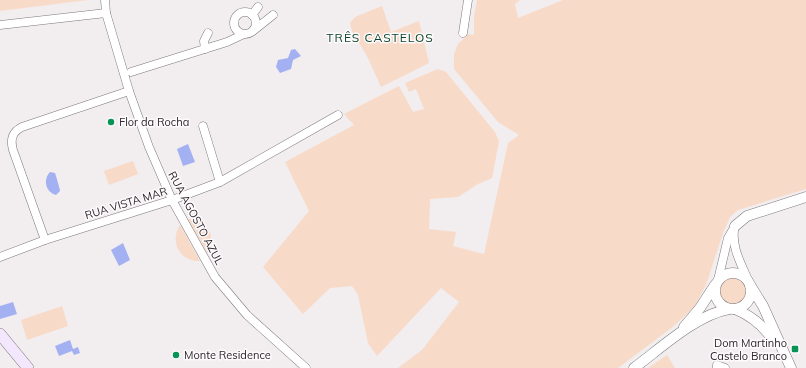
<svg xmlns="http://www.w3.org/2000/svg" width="806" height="368" font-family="Mulish,sans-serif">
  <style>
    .green { fill: #f8dac8 }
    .water { fill: #a3b1f2 }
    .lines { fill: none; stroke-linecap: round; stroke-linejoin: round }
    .minor-casing { stroke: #7d797b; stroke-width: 9 }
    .tertiary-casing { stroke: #7d797b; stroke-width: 11 }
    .secondary-casing { stroke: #7d797b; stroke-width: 12 }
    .minor { stroke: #fff; stroke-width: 8 }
    .tertiary { stroke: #fff; stroke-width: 10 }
    .secondary { stroke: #f2e7fc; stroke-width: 11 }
    .poi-dot { fill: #089454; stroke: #fefafd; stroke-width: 1.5 }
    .labels { text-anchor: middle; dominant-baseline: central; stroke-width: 3; stroke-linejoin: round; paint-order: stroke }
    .poi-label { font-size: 11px; fill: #2a2829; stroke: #fefafd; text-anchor: start }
    .street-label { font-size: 11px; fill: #2a2829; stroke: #fefafd }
    .neighbourhood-label { font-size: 12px; letter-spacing: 1px; fill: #0a4626; stroke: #fefafd }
  </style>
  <rect width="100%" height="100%" fill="#f2edef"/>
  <g class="green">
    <polygon points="0,0 88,0 0,11"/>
    <polygon points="477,0 520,0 515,4 518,18 563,0 806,0 806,189 738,210 730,217 723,233 706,285 694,307 674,326 618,368 398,368 422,350 459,302 441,288 377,356 368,343 358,295 352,286 330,288 303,314 263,267 309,211 285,162 354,125 344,114 399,86 413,112 424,109 416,89 409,92 405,83 438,69 446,72 495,132 499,141 492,178 478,184 458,197 430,199 429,229 456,232 453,246 484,254 508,143 519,135 498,122 454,69 454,54 458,44 468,34 474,35 474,16"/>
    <polygon points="382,6 391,32 419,21 429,63 381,87 368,58 352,31 350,23 355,17"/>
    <polygon points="133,161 138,174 109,185 104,171"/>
    <path d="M188 219C208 220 217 237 208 254Z"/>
    <path d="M180 225 200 261C180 262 169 242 180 225Z"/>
    <circle cx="733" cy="291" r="13"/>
    <polygon points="62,306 68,326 27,340 21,320"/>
    <polygon points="667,355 675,368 648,368"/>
  </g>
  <g class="water">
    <polygon points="295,49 301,56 293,60 291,69 280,73 276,67 278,60 288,58 291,50"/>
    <polygon points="188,144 195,162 183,166 177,149"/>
    <path d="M50 172 55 173C56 176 60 189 60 191L56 195C45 192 43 179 50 172Z"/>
    <polygon points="123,243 130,260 119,266 111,250"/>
    <polygon points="13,302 17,314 0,319 0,306"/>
    <polygon points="70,340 73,349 78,347 80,353 74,355 72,351 59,356 55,346"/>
  </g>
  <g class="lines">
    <g class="minor-casing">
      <g id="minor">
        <polyline points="105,0 106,13 129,91 149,147 172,200 215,277 247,315 306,368"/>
        <circle cx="245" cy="23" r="11"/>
        <polyline points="252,15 258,7"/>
        <polyline points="0,25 106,13"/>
        <polyline points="253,31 273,15"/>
        <polyline points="463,33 468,0"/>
        <polyline points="205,49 204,41 208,33"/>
        <polyline points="131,72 227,42 244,34"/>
        <polyline points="203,126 220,182"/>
        <path d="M734 230C732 249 741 263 748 280"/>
        <path d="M45 240 13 150C10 139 12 132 22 127L129 91"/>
        <polyline points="0,257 45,240 172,200 220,182 338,115"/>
        <polyline points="718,280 728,238 735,226"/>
        <polyline points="717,368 717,365 725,368"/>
      </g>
    </g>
    <g class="tertiary-casing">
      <g id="tertiary">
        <polyline points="735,226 747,216 806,197"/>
        <circle cx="733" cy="291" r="18"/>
        <polyline points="750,285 763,306 791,368"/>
        <path d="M735 309C752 316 763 325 773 340"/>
        <polyline points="684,327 700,308 715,285"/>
        <path d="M634 368C661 348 696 315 729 309"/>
      </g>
    </g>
    <g class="secondary-casing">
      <polyline id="secondary" points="0,334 28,368"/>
    </g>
    <use href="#minor" class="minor"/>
    <use href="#tertiary" class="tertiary"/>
    <use href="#secondary" class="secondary"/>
  </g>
  <g class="poi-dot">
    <circle cx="111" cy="122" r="4"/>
    <rect x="791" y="345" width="8" height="8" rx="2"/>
    <circle cx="176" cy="355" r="4"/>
  </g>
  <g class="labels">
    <g class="poi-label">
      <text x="119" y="122">Flor da Rocha</text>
      <text x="787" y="343" text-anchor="end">Dom Martinho<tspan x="787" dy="13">Castelo Branco</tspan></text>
      <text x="184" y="355">Monte Residence</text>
    </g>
    <g class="street-label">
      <text transform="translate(126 203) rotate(-17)">RUA VISTA MAR</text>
      <text transform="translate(196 218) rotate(62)">RUA AGOSTO AZUL</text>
    </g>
    <g class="neighbourhood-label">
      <text x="380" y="37">TRÊS CASTELOS</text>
    </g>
  </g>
</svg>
